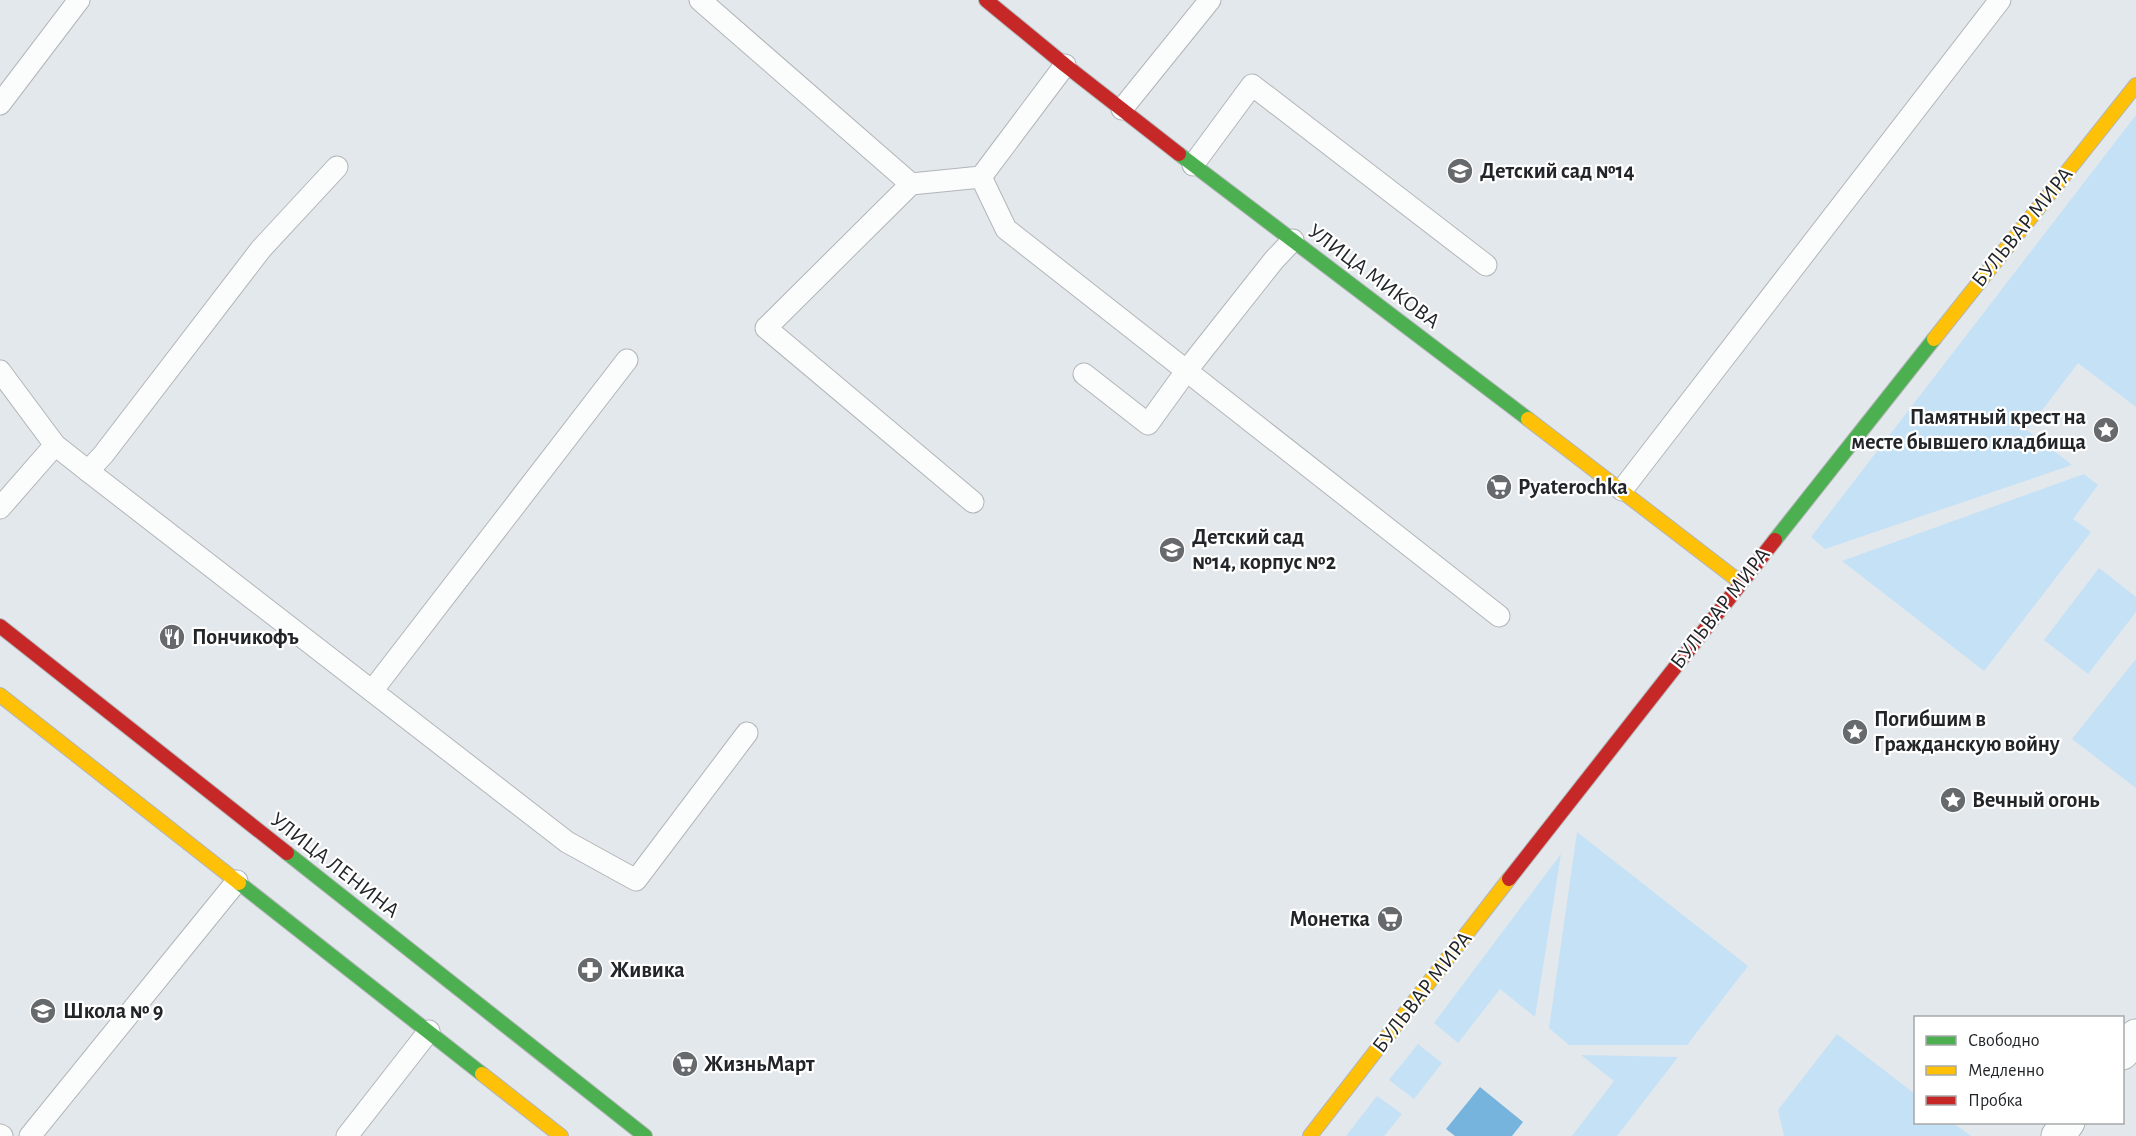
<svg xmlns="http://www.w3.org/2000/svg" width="2136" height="1136" font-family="'Alegreya Sans',sans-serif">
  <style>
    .green { fill: #c5e1f6 }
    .water { fill: #76b4dd }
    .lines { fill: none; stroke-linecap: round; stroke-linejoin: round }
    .lane-casing { stroke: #b2b5b8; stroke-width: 23 }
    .street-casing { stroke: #b2b5b8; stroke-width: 35 }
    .fast-casing { stroke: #b2b5b8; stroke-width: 16 }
    .slow-casing { stroke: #b2b5b8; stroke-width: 16 }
    .jam-casing { stroke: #b2b5b8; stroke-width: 16 }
    .lane { stroke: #fbfcfc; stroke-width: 21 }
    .street { stroke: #fbfcfc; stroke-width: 33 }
    .fast { stroke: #4caf50; stroke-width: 14 }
    .slow { stroke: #ffc107; stroke-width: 14 }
    .jam { stroke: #c62828; stroke-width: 14 }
    .labels { text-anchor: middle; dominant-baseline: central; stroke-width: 4.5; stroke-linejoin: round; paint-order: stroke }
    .poi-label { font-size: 22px; font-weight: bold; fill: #232629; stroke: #fff; text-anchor: start }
    .street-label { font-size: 22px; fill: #232629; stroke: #fff }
  </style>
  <rect width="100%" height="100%" fill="#e3e8ec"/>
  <g class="green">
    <polygon points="2136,115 2136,407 2078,363 2027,430 2072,465 1825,549 1811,537"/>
    <polygon points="2084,474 2098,485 2073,519 2091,532 1984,671 1842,561"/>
    <polygon points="2099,568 2136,597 2136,612 2088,674 2044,640"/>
    <polygon points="2136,659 2136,788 2072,739"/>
    <polygon points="1577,832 1748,966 1687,1045 1569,1045 1549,1028"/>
    <polygon points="1561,854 1535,1017 1500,989 1458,1043 1434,1023"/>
    <polygon points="1837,1034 1915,1094 1916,1122 1953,1123 1971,1136 1784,1136 1778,1110"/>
    <polygon points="1418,1044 1442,1063 1414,1099 1389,1080"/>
    <polygon points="1581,1055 1678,1057 1617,1136 1572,1136 1614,1081"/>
    <polygon points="1377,1096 1402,1114 1384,1136 1346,1136"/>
  </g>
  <polygon class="water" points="1480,1087 1523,1122 1512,1136 1455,1136 1446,1129"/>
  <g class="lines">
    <g class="lane-casing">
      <g id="lane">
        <polyline points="700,0 911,184"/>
        <polyline points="0,104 79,0"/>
        <polyline points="1122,109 1210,0"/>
        <polyline points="1193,165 1252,85 1486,265"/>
        <polyline points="981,177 1006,229 1499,616"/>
        <polyline points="0,371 55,445 88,471 567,842 636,880 747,733"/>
        <polyline points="1084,374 1148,424 1187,370 1274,260 1293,240"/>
        <polyline points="88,471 103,455 261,249 337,167"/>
        <polyline points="1622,490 2000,0"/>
        <polyline points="973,502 766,328 911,184 981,177 1065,65"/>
        <polyline points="0,508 55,445"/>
        <polyline points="372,691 627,360"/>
        <polyline points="0,1135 2,1136"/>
        <polyline points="30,1136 237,881"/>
        <polyline points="347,1136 429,1031"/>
      </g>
    </g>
    <g class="street-casing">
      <g id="street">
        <polyline points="2122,1053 2136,1036"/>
        <polyline points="2058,1136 2068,1122"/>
      </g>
    </g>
    <g class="fast-casing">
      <g id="fast">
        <polyline points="1179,154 1528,419"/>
        <polyline points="1775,540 1934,339"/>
        <polyline points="287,853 645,1136"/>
        <polyline points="239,883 482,1074"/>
      </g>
    </g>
    <g class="slow-casing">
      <g id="slow">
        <polyline points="1934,339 2136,85"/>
        <polyline points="1528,419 1740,582"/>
        <polyline points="0,695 239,883"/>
        <polyline points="482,1074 561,1136"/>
        <polyline points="1310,1136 1509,879"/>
      </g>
    </g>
    <g class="jam-casing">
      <g id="jam">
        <polyline points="986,0 1065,65 1179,154"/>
        <polyline points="0,626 287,853"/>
        <polyline points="1509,879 1775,540"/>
      </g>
    </g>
    <use href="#lane" class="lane"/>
    <use href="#street" class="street"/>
    <use href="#fast" class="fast"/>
    <use href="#slow" class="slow"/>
    <use href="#jam" class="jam"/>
  </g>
  <defs>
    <g id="school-disc" transform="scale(1.35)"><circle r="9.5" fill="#666a6d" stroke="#fff"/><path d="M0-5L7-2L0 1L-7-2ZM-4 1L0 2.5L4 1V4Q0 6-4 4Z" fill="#fff"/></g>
    <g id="sight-disc" transform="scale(1.35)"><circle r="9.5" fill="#666a6d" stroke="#fff"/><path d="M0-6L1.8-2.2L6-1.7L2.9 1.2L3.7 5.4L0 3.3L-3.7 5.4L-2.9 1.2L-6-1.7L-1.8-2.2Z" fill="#fff"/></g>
    <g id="supermarket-disc" transform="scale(1.35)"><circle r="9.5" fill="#666a6d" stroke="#fff"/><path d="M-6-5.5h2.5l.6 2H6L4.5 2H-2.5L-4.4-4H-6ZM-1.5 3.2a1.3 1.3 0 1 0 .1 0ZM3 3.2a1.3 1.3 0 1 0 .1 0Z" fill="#fff"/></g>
    <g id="restaurant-disc" transform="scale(1.35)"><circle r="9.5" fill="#666a6d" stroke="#fff"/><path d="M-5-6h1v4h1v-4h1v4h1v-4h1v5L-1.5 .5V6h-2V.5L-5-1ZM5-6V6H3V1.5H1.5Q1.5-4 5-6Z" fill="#fff"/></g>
    <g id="pharmacy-disc" transform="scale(1.35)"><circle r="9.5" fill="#666a6d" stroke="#fff"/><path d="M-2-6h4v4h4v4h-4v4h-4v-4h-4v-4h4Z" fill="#fff"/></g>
  </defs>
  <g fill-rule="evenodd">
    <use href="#school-disc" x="1460" y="171"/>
    <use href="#sight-disc" x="2106" y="430"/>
    <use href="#supermarket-disc" x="1499" y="487"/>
    <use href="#school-disc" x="1172" y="550"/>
    <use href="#restaurant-disc" x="172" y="637"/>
    <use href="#sight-disc" x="1855" y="732"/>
    <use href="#sight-disc" x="1953" y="800"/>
    <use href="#supermarket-disc" x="1390" y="919"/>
    <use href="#pharmacy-disc" x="590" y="970"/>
    <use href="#school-disc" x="43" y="1011"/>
    <use href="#supermarket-disc" x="685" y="1064"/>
  </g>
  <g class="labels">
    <g class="poi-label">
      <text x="1480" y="171">Детский сад №14</text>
      <text x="2086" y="417" text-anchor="end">Памятный крест на<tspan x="2086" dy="25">месте бывшего кладбища</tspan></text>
      <text x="1518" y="487">Pyaterochka</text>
      <text x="1192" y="537">Детский сад<tspan x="1192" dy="25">№14, корпус №2</tspan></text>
      <text x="192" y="637">Пончикофъ</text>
      <text x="1874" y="719">Погибшим в<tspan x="1874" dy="25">Гражданскую войну</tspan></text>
      <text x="1972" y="800">Вечный огонь</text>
      <text x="1370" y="919" text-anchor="end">Монетка</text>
      <text x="610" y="970">Живика</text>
      <text x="63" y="1011">Школа № 9</text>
      <text x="704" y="1064">ЖизньМарт</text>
    </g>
    <g class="street-label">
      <text transform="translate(2022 227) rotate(-51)">БУЛЬВАР МИРА</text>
      <text transform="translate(1374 276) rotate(37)">УЛИЦА МИКОВА</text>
      <text transform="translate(1720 608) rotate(-52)">БУЛЬВАР МИРА</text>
      <text transform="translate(335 865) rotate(38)">УЛИЦА ЛЕНИНА</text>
      <text transform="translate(1422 992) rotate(-52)">БУЛЬВАР МИРА</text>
    </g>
  </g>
  <rect x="1914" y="1016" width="210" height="108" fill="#ffffff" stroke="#a7a8a9" stroke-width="1.5"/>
  <rect x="1926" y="1036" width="30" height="9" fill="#4caf50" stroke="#a7a8a9" stroke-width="1.5"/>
  <text x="1968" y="1046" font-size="18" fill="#232629">Свободно</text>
  <rect x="1926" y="1066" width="30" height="9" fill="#ffc107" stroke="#a7a8a9" stroke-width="1.5"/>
  <text x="1968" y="1076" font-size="18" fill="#232629">Медленно</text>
  <rect x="1926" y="1096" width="30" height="9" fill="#c62828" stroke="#a7a8a9" stroke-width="1.5"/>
  <text x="1968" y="1106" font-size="18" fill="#232629">Пробка</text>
</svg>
